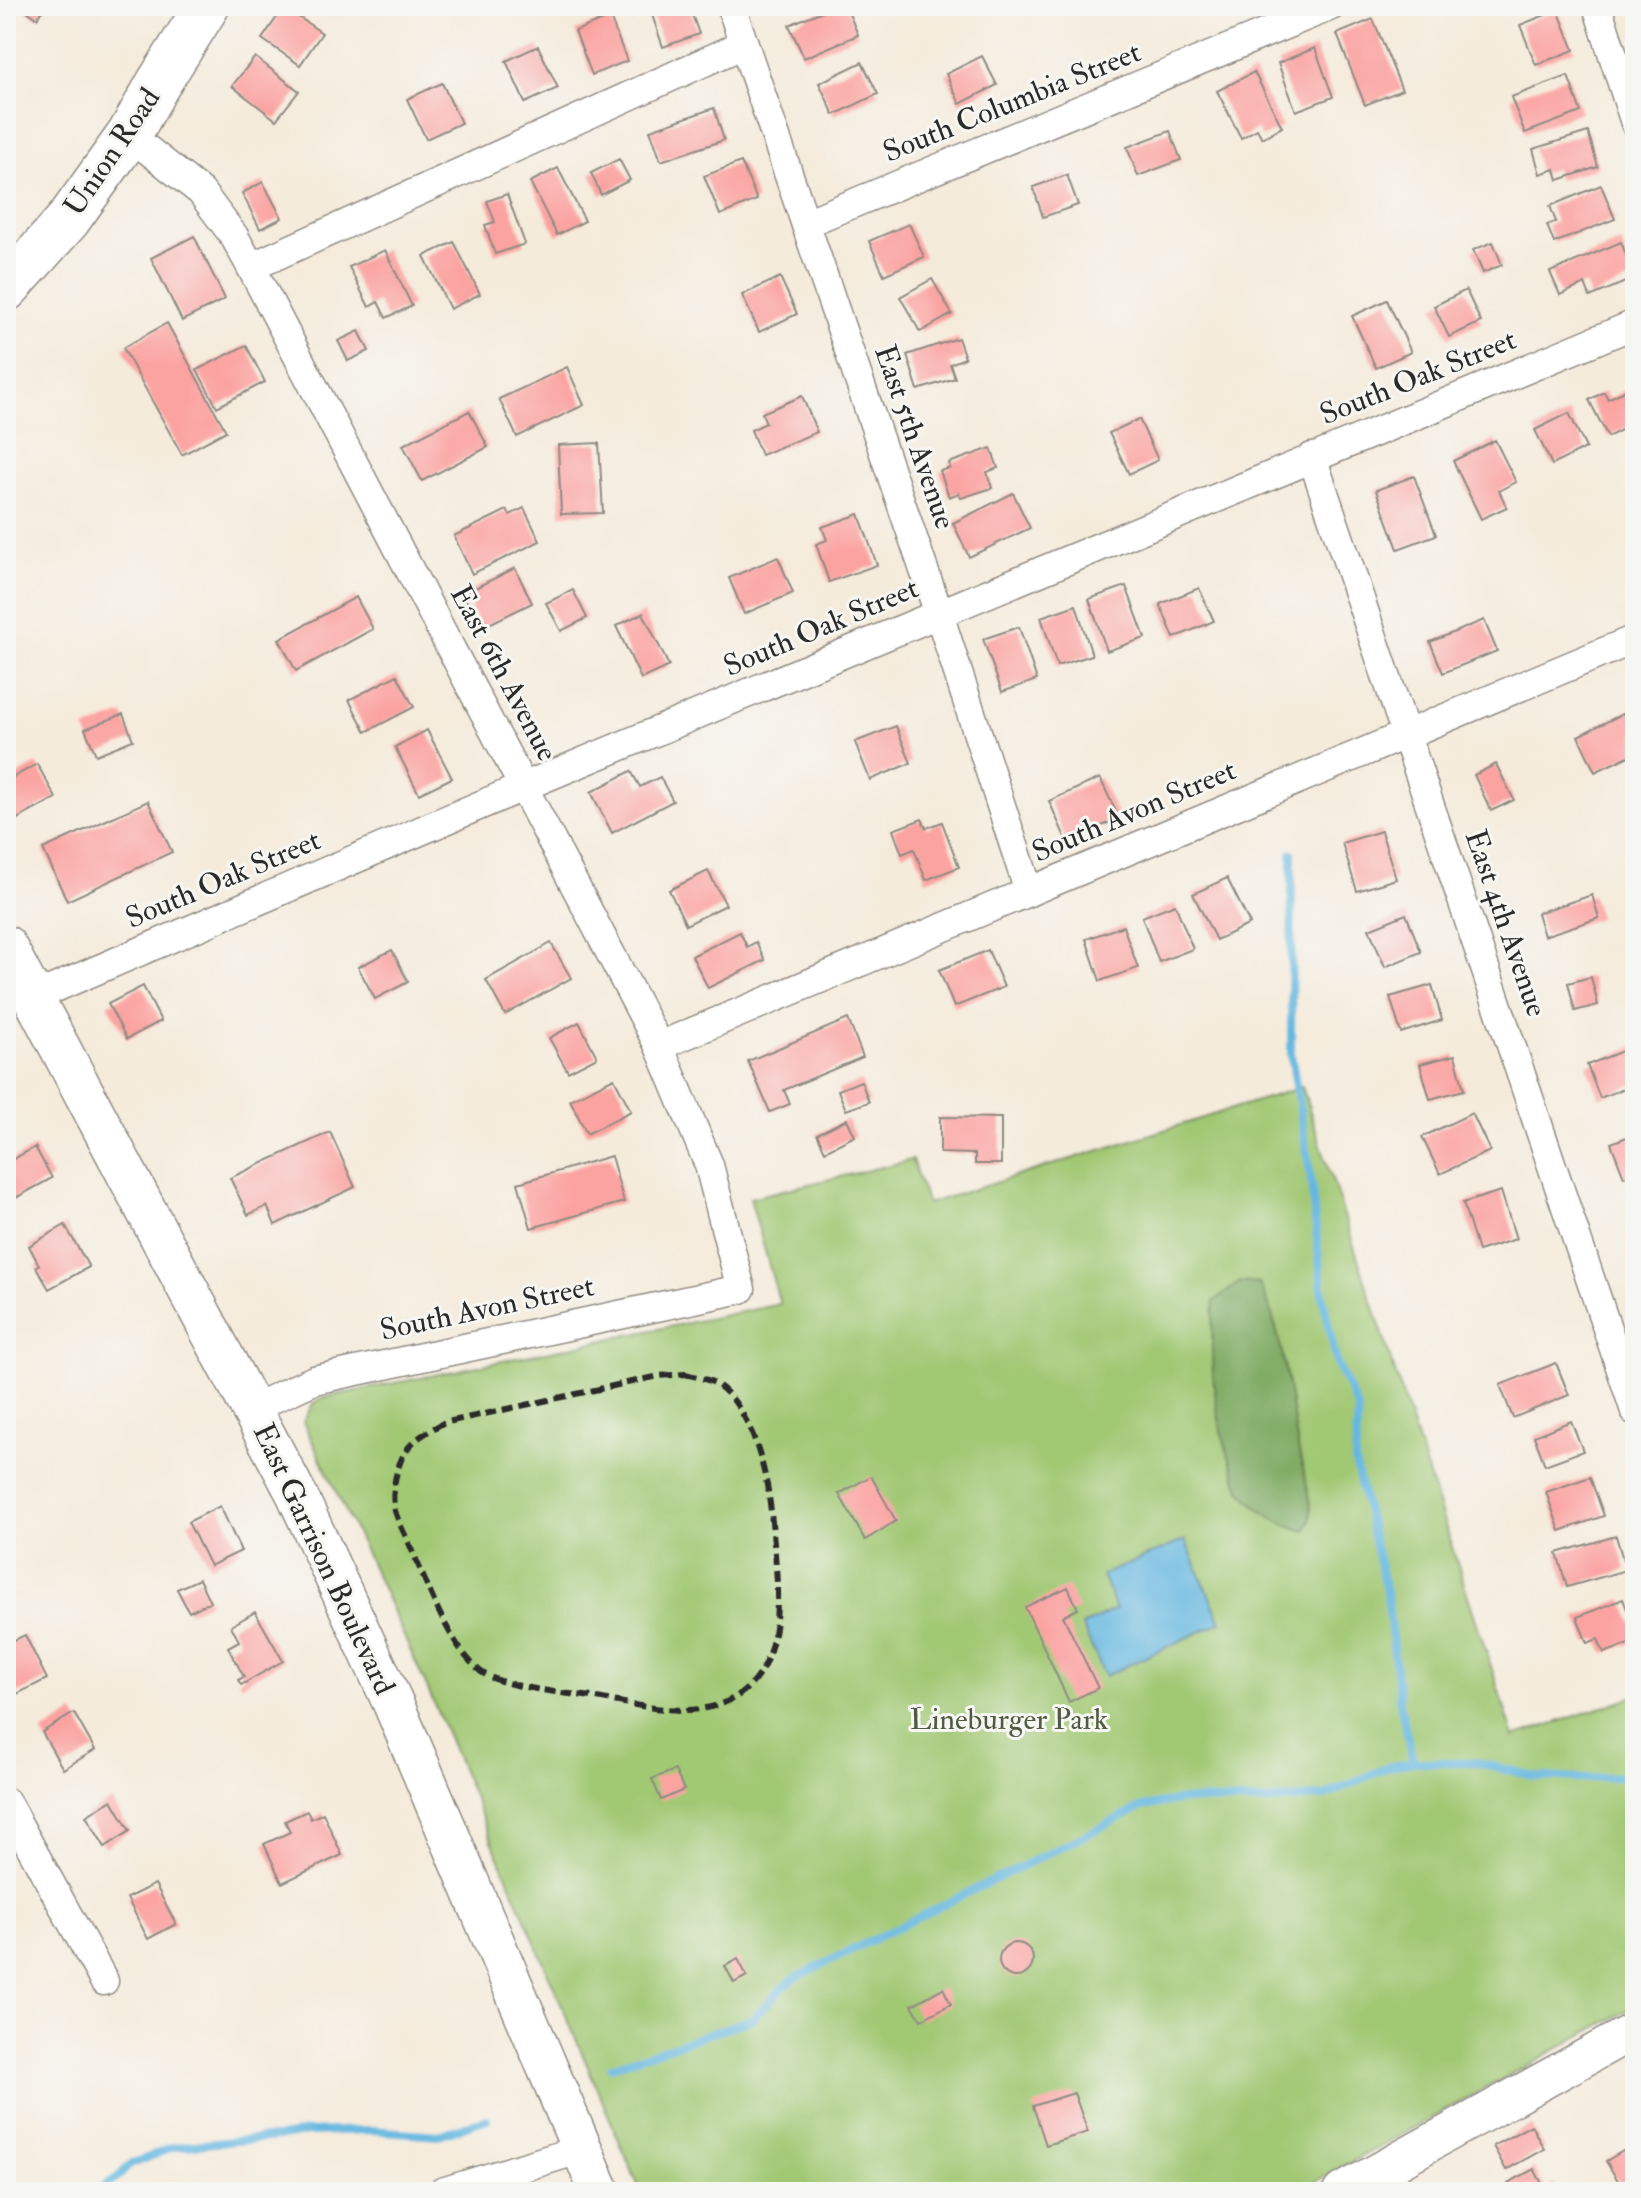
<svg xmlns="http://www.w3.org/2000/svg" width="1641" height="2198" font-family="'IM FELL Double Pica',serif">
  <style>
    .green { fill: #a1c873; stroke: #667a4f; stroke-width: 2 }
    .forest { fill: #80ac65; stroke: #566c48; stroke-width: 2 }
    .water { fill: #65b7e0; stroke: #487186; stroke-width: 2 }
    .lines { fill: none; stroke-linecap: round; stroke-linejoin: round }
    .stream { stroke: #65b7e0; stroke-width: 8 }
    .building { fill: #fba3a1 }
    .minor-casing { stroke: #908b83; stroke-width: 31 }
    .tertiary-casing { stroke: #908b83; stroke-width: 39 }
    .secondary-casing { stroke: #908b83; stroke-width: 43 }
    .primary-casing { stroke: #908b83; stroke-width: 47 }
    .minor { stroke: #fff; stroke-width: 28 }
    .tertiary { stroke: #fff; stroke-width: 36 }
    .secondary { stroke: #fff; stroke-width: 40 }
    .primary { stroke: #fff; stroke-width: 44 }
    .rail { stroke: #2b2b2b; stroke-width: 6; stroke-dasharray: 12 6; stroke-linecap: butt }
    .labels { text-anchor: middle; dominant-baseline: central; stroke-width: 6; stroke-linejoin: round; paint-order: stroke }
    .street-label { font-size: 30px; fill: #2b2b2b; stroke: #f6f6f2 }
    .park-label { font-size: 30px; fill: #4e5a41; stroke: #f6f6f2 }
  </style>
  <rect width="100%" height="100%" fill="#f6f6f2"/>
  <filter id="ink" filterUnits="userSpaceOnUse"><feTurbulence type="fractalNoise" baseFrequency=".0125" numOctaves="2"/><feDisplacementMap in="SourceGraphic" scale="16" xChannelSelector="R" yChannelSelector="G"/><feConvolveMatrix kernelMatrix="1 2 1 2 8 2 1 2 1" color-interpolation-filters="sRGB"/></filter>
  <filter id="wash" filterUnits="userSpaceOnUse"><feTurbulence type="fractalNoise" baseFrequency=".006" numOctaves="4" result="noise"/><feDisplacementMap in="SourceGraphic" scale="32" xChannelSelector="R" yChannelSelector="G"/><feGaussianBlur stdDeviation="1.8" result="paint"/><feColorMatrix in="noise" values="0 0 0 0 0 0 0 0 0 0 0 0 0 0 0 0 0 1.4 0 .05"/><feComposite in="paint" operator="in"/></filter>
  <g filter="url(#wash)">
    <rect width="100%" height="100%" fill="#f5ebdb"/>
    <polygon class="green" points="1302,1087 1514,1737 1635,1696 1635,2006 1297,2192 641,2192 426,1685 378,1579 303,1422 313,1404 322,1398 780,1304 750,1198 912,1160 927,1204"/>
    <path class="forest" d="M1240 1282 1260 1284C1284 1336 1288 1391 1298 1447 1302 1470 1311 1491 1311 1514 1311 1521 1308 1525 1305 1531 1280 1524 1255 1511 1240 1488 1236 1481 1235 1472 1232 1465 1212 1411 1209 1357 1214 1301Z"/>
    <polygon class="water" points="1185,1540 1221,1622 1105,1676 1082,1626 1116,1609 1102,1575"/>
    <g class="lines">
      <g class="stream">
        <polyline points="1292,853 1291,1054 1310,1172 1323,1298 1337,1365 1358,1409 1355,1462 1387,1596 1400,1703 1413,1762"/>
        <polyline points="611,2067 752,2019 791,1980 1142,1807 1183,1800 1264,1802 1325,1796 1388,1767 1413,1762 1475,1762 1538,1777 1583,1779 1625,1776 1635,1773"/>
        <polyline points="95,2192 118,2177 130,2165 173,2147 287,2136 307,2132 371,2130 439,2135 487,2119"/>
      </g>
    </g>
    <g id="blocks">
      <g class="building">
        <polygon points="20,6 46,6 37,18"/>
        <polygon points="649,6 689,6 699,34 663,47"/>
        <polygon points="834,6 846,6 858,35 804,58 789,25"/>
        <polygon points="284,7 322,33 300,65 262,39"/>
        <polygon points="1558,10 1574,50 1536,65 1520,25"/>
        <polygon points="610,17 627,61 592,75 575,31"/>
        <polygon points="1373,19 1402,90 1365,105 1337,34"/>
        <polygon points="538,46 558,88 525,103 506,61"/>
        <polygon points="1315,48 1333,97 1296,111 1278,63"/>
        <polygon points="982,56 997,85 960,104 946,74"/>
        <polygon points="255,57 299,91 276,120 232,86"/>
        <polygon points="862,62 878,94 834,115 819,83"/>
        <polygon points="1254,72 1282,127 1262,138 1257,129 1241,138 1217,91"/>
        <polygon points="1568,76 1581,112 1525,133 1511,97"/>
        <polygon points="442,83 461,123 426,139 407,99"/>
        <polygon points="714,108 724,140 661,161 650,130"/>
        <polygon points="1170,131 1181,160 1138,176 1127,147"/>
        <polygon points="1588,132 1598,167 1558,180 1555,169 1540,174 1533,149"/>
        <polygon points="619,159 630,180 601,195 591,173"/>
        <polygon points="741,162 757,200 720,215 704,176"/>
        <polygon points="558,168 585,221 557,235 530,182"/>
        <polygon points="1067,175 1078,205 1043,217 1033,187"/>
        <polygon points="263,182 282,218 260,229 242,193"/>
        <polygon points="1601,185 1615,219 1554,243 1547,225 1556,222 1550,206"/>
        <polygon points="507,194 525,244 495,254 485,225 495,222 487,201"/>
        <polygon points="909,224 924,257 884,275 869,241"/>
        <polygon points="194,236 225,299 182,321 151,258"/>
        <polygon points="454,242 480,294 450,309 424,256"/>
        <polygon points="1493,242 1502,265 1483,273 1473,250"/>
        <polygon points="1621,242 1635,278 1590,297 1585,284 1560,295 1550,272"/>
        <polygon points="385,250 412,306 386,318 378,302 369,307 349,267"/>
        <polygon points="780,277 797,314 759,332 742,295"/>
        <polygon points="932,279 952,314 920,332 900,297"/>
        <polygon points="1466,290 1481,322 1449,337 1434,306"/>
        <polygon points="1387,300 1411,352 1376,368 1352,316"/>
        <polygon points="167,323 226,431 182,455 123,348"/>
        <polygon points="359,331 369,351 348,361 338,341"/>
        <polygon points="958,338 965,358 950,364 955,378 918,390 907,355"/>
        <polygon points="246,345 265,382 217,407 197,370"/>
        <polygon points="567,367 584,405 517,437 499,399"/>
        <polygon points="1626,390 1635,407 1635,423 1608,437 1589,400 1604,392 1608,399"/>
        <polygon points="802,396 817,432 761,455 751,430 766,423 762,413"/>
        <polygon points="469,411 488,447 422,481 403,445"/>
        <polygon points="1569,413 1586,448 1552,465 1535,430"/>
        <polygon points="1139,419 1158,460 1129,474 1109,433"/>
        <polygon points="1495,440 1516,482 1499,491 1507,507 1481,519 1453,461"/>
        <polygon points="599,443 603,513 561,514 558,445"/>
        <polygon points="991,448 998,468 987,472 992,488 961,498 959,493 949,497 940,471 950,468 949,463"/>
        <polygon points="1414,476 1436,535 1398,549 1376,490"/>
        <polygon points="1013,493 1030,528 969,557 953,523"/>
        <polygon points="524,508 540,541 472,574 454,536 507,510 510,515"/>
        <polygon points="859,514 877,565 829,582 816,544 827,540 822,527"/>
        <polygon points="778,557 793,593 744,614 729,578"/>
        <polygon points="515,568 532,603 481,628 463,594"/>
        <polygon points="1126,586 1145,638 1107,651 1089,599"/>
        <polygon points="1199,588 1214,621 1174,638 1160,604"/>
        <polygon points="573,590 587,618 561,631 546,603"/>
        <polygon points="356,597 373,629 296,671 279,639"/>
        <polygon points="1076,605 1092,655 1057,666 1041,617"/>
        <polygon points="643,613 669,666 641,679 616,626"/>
        <polygon points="1484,620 1497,651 1443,673 1430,642"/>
        <polygon points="1019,627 1037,680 1002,692 983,639"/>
        <polygon points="397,675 414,707 366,732 349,700"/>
        <polygon points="1630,710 1635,720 1635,753 1595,772 1578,736"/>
        <polygon points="123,714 133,740 96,755 85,729"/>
        <polygon points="896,726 911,763 870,780 855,742"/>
        <polygon points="427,730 452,778 419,794 395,747"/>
        <polygon points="37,764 56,798 6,825 6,781"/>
        <polygon points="1496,764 1514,800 1491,811 1474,775"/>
        <polygon points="631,771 640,787 660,777 673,801 612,833 591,792"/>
        <polygon points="1100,778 1119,818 1067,842 1049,801"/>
        <polygon points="148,801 172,852 67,901 43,849"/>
        <polygon points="922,819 926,828 942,822 959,867 926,880 914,849 902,854 893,830"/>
        <polygon points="1381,831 1396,879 1357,891 1342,843"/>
        <polygon points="708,871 726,905 686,925 669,890"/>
        <polygon points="1227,878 1250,924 1216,940 1193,894"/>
        <polygon points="1592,895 1599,918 1544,936 1537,913"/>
        <polygon points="1175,904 1193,949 1159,962 1142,917"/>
        <polygon points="1406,914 1421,952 1385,967 1369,929"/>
        <polygon points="1123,926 1138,968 1100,981 1086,939"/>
        <polygon points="740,932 747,947 756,942 765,960 708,988 692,956"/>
        <polygon points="551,943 571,978 505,1015 486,980"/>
        <polygon points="392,950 408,982 375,999 358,967"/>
        <polygon points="988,950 1004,987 954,1007 939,970"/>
        <polygon points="1591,977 1598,1005 1575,1011 1568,983"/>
        <polygon points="1432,985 1442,1020 1401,1033 1390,997"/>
        <polygon points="143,986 161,1021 127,1039 108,1004"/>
        <polygon points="848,1019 863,1057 784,1090 790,1104 770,1112 748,1061"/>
        <polygon points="579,1022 597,1057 568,1072 549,1038"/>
        <polygon points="1635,1046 1635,1084 1600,1098 1587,1065"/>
        <polygon points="1455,1055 1464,1090 1430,1099 1420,1064"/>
        <polygon points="614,1078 631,1111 587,1134 570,1100"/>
        <polygon points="861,1081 869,1102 846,1110 838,1090"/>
        <polygon points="1472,1113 1490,1151 1440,1174 1422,1137"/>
        <polygon points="940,1117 1001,1118 1001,1164 975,1164 975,1154 940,1153"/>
        <polygon points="847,1119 855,1136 825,1151 817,1134"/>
        <polygon points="330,1132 355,1187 275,1225 267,1206 248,1215 230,1178"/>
        <polygon points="1635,1134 1635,1173 1624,1177 1611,1143"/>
        <polygon points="35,1147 52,1178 10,1201 6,1193 6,1163"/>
        <polygon points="611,1156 624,1202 531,1228 518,1183"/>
        <polygon points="1501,1191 1516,1239 1478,1251 1463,1203"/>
        <polygon points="65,1225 89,1267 49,1289 36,1267 39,1265 29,1246"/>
        <polygon points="1556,1363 1569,1395 1513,1418 1500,1385"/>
        <polygon points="1571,1421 1583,1451 1545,1465 1534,1436"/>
        <polygon points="871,1476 896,1521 865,1540 839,1494"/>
        <polygon points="1590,1477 1604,1516 1560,1531 1546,1492"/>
        <polygon points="220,1506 241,1551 210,1566 188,1522"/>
        <polygon points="1616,1536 1626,1570 1567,1587 1557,1553"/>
        <polygon points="199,1579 210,1602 189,1612 177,1589"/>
        <polygon points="1068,1587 1078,1609 1063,1616 1098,1688 1069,1702 1025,1607"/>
        <polygon points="1623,1599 1635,1630 1635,1642 1604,1653 1598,1639 1587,1643 1577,1617"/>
        <polygon points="255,1612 283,1661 241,1685 238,1680 244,1677 228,1647 239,1641 231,1626"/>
        <polygon points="25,1635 47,1679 17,1694 6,1672 6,1644"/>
        <polygon points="74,1713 95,1750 63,1769 42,1732"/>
        <polygon points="675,1770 684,1790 661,1800 652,1779"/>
        <polygon points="112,1800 130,1831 105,1847 86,1816"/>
        <polygon points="307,1811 311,1819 323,1813 342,1855 282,1883 264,1844 290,1832 285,1821"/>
        <polygon points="155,1884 176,1924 148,1939 127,1898"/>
        <circle cx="1016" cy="1960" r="17"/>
        <polygon points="738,1959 747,1976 734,1983 725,1966"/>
        <polygon points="943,1988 951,2004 921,2020 912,2005"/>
        <polygon points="1074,2093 1088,2132 1046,2145 1033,2106"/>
        <polygon points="1531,2125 1544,2149 1506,2170 1493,2146"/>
        <polygon points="1635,2144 1635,2175 1620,2184 1606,2161"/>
        <polygon points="1534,2169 1545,2189 1554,2184 1558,2192 1513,2192 1508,2183"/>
      </g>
    </g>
  </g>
  <g filter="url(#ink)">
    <use href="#blocks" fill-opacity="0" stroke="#908b83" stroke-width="2"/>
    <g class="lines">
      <g class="minor-casing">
        <g id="minor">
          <polyline points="731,6 939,614 1029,892"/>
          <polyline points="1597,6 1635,123"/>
          <polyline points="129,135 201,192 234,236 251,267 659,1046 709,1165 741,1289 314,1380 253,1408"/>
          <polyline points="806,223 1331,6"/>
          <polyline points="251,267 744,44"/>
          <polyline points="1312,457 1635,1411"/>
          <polyline points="34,997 525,786 1635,324"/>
          <polyline points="659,1046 1635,639"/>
          <polyline points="6,1802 104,1981"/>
          <polyline points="1386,2168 1399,2192"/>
          <polyline points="442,2192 582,2149"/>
        </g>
      </g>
      <g class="tertiary-casing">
        <polyline id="tertiary" points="1341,2192 1635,2030"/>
      </g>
      <g class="secondary-casing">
        <polyline id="secondary" points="6,946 297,1495 393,1703 600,2192"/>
      </g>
      <g class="primary-casing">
        <polyline id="primary" points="6,289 68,220 129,135 158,84 207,6"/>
      </g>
      <use href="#minor" class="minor"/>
      <use href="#tertiary" class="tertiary"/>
      <use href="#secondary" class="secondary"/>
      <use href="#primary" class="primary"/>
      <path class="rail" d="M685 1374C696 1377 710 1379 719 1386 752 1410 767 1474 771 1512 777 1581 798 1695 700 1709 665 1713 626 1703 591 1697 566 1693 498 1687 480 1671 449 1645 428 1587 412 1550 407 1538 399 1524 395 1511 391 1495 395 1473 402 1458 409 1441 427 1432 443 1423L659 1376Z"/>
    </g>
  </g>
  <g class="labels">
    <g class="street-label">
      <text transform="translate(1012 102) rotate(-22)">South Columbia Street</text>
      <text transform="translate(112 152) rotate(-56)">Union Road</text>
      <text transform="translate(1418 377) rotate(-22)">South Oak Street</text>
      <text transform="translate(915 437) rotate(71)">East 5th Avenue</text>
      <text transform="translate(821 627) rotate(-23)">South Oak Street</text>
      <text transform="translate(504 673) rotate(62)">East 6th Avenue</text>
      <text transform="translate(1134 811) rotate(-23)">South Avon Street</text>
      <text transform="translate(223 879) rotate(-23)">South Oak Street</text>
      <text transform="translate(1506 923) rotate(71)">East 4th Avenue</text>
      <text transform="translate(487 1308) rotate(-12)">South Avon Street</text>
      <text transform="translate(324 1559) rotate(65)">East Garrison Boulevard</text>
    </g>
    <g class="park-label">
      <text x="1009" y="1719">Lineburger Park</text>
    </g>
  </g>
  <rect width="1641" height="2198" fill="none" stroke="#f6f6f2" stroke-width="32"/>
</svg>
